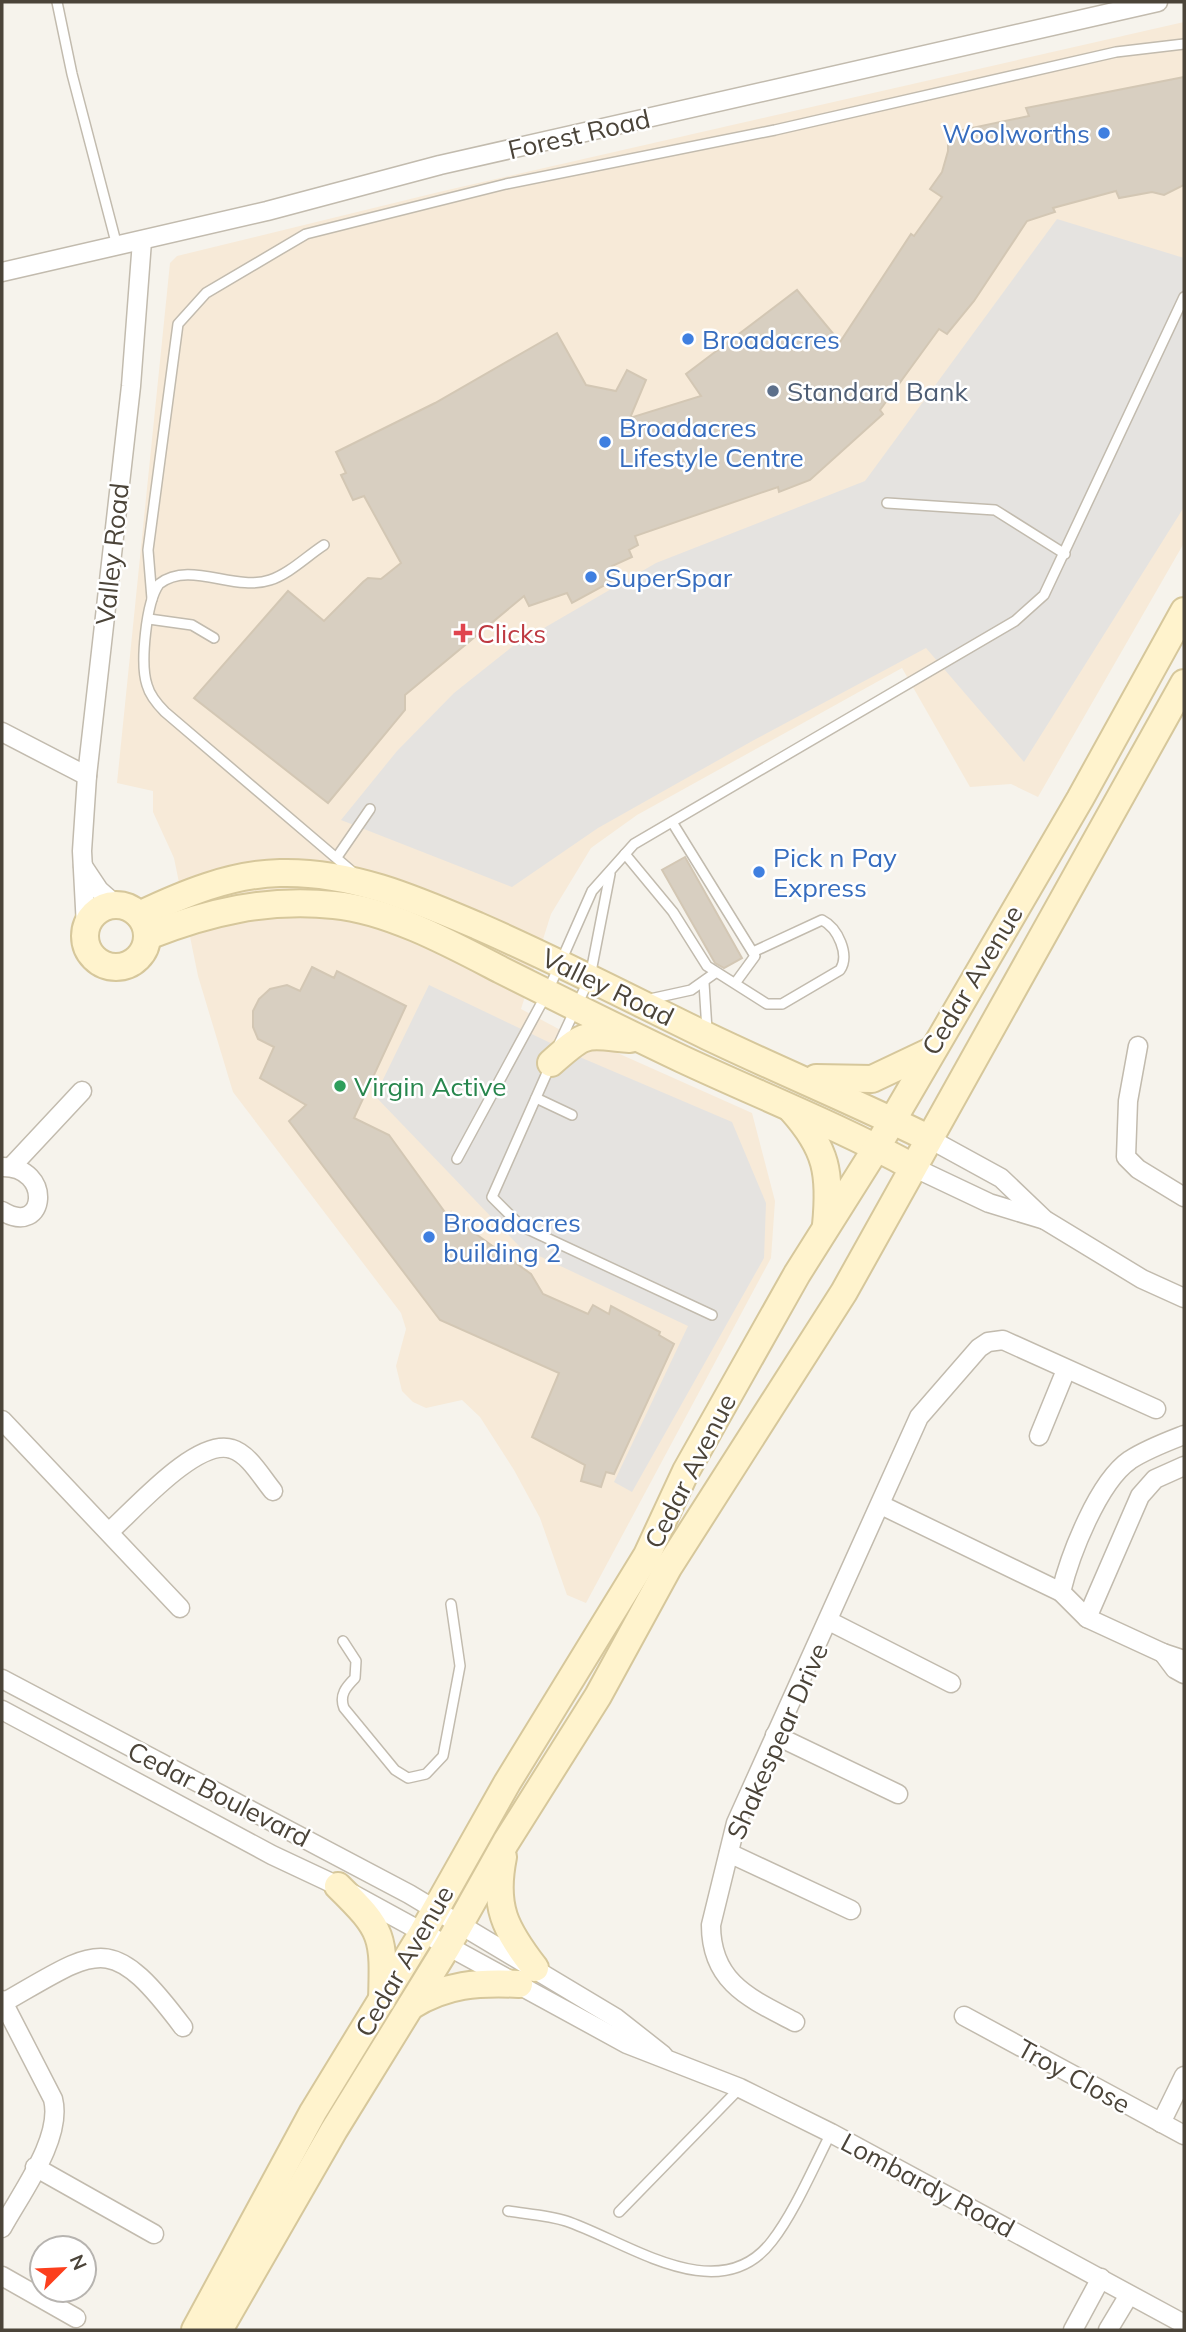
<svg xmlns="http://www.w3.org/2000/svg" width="1186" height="2332" font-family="Mulish,sans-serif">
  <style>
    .commercial { fill: #f7ead8 }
    .parking { fill: #e5e3e0 }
    .building { fill: #d8cfc1; stroke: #d3c7b4; stroke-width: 2 }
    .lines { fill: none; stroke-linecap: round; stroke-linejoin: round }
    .lane-casing { stroke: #c2bbae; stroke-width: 12 }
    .street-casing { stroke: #c2bbae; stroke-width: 21 }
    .secondary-casing { stroke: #d6c79b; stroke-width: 30 }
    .lane { stroke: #fff; stroke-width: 9 }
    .street { stroke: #fff; stroke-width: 18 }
    .secondary { stroke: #fff3cd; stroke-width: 26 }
    .shop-dot { fill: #3f7fe0; stroke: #fff; stroke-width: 2.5 }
    .service-dot { fill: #5c6f8a; stroke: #fff; stroke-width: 2.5 }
    .health-dot { fill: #e0444e; stroke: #fff; stroke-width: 2.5 }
    .leisure-dot { fill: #2e9e5b; stroke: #fff; stroke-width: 2.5 }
    .labels { text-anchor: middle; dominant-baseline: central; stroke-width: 5; stroke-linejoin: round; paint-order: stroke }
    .shop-label { font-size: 26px; fill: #366cbe; stroke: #fff; text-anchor: start }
    .street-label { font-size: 26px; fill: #4b4439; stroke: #fff }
    .service-label { font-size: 26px; fill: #4e5e75; stroke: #fff; text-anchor: start }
    .health-label { font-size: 26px; fill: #be3a42; stroke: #fff; text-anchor: start }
    .leisure-label { font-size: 26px; fill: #27864d; stroke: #fff; text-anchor: start }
  </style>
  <rect width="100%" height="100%" fill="#f6f3ec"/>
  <polygon class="commercial" points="1184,22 1184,543 1038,797 1011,784 970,787 902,668 637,815 591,848 551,914 521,1009 587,1044 604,1047 752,1113 775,1201 771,1258 586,1603 567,1595 540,1518 514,1470 480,1417 462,1400 426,1408 413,1402 402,1391 396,1366 406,1329 401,1313 233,1092 198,976 174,858 153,812 153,791 117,783 170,263 177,256 439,192"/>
  <g class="parking">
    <polygon points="1057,219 1184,258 1184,507 1024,762 926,648 754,740 598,828 512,887 341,820 397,751 454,693 513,646 656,563 865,481"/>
    <polygon points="429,985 582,1058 732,1122 766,1203 764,1258 632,1492 614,1482 688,1326 520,1247 375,1096"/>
  </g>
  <g class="building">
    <polygon points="1184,77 1184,185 1164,195 1152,192 1119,198 1116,191 1053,208 1055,212 1027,221 974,301 947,334 939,329 880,410 883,414 810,480 779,492 778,487 635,536 638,545 629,550 632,557 612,566 616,579 572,603 567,593 529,606 524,596 405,695 405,710 328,803 194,698 288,591 324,621 363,582 368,578 381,579 401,563 364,496 353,500 341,475 346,473 336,452 435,403 557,333 586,385 616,391 627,370 646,380 630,418 701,396 686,374 797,290 840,342 911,234 914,236 942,197 930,189 942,172 948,151 948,133 1029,116 1026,108"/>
    <polygon points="685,857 742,958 724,968 715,963 662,870"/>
    <polygon points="312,967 334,978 337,971 406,1006 354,1118 389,1135 447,1215 451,1212 458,1221 531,1274 543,1294 588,1314 593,1305 609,1314 611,1306 660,1332 659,1335 674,1344 614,1474 606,1472 601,1487 581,1481 585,1465 532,1437 559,1373 440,1320 289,1121 306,1105 260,1078 274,1047 258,1039 253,1027 253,1011 259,999 270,989 287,985 300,991"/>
  </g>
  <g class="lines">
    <g class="lane-casing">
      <g id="lane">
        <polyline points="57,2 72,74 117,246"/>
        <polyline points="887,503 995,510 1065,554"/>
        <path d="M324 545C307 556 289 574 270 580 234 592 190 560 159 584 146 602 140 664 147 685 150 696 157 704 165 712L355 874"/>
        <polyline points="152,599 148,550 178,324 206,293 306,234 506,184 775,130 1116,52 1184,44"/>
        <polyline points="149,619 192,625 214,638"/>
        <polyline points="672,822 755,956 736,982"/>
        <path d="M625 854 673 912 707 966 767 1004H782L840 970C850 955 838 928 822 920L753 952"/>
        <polyline points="337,857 370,809"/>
        <polyline points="704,983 707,1030"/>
        <polyline points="650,999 691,990 715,973"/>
        <polyline points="559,1044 590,977 610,874"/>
        <polyline points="550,1066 492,1197 521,1226 712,1315"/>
        <polyline points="536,1098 572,1115"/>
        <polyline points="457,1159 547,993 592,891 634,844 1015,621 1044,595 1184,297"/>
        <path d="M343 1641 356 1661 355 1678C346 1687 339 1695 344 1708L395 1770 408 1778 426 1774 443 1756 460 1666 451 1604"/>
        <path d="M508 2211C526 2214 548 2215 566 2221 626 2241 719 2311 772 2241 794 2213 814 2166 831 2133"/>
        <polyline points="619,2212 740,2088"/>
      </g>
    </g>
    <g class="street-casing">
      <g id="street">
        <polyline points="2,272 267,211 440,165 1158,2"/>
        <polyline points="2,732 87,776"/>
        <polyline points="83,866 99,890 116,905"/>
        <polyline points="86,927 82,851 87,776 131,386 142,241"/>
        <polyline points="1138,1046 1128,1101 1126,1157 1138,1169 1184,1197"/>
        <polyline points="928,1138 1001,1178 1045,1220 1142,1279 1184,1298"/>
        <path d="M2 1167C53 1166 47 1238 2 1211"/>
        <polyline points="11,1167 82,1091"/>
        <polyline points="913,1167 989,1203 1045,1220"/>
        <polyline points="2,1420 180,1608"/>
        <polyline points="1039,1436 1066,1370"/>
        <polyline points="881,1505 1061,1592 1087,1618 1163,1653 1184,1660"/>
        <path d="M109 1532C134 1510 197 1437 232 1449 249 1454 262 1478 273 1491"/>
        <path d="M1061 1592C1070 1555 1098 1482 1130 1460 1147 1449 1166 1442 1184 1435"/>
        <polyline points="1087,1618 1140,1496 1155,1479 1184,1466"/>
        <polyline points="829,1621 951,1683"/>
        <polyline points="1163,1653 1175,1669 1184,1674"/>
        <polyline points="2,1679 409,1894 616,2018 663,2055"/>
        <polyline points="2,1710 272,1855 338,1886 627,2044 740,2088 831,2133 1184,2324"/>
        <polyline points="775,1735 898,1794"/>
        <polyline points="729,1853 851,1910"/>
        <path d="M2 2000 53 2099C63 2138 21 2193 2 2228"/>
        <path d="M3 2003C99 1948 110 1930 183 2027"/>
        <polyline points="964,2016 1184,2135"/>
        <path d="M795 2022C751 1999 711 1983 711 1925L736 1823 919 1417 979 1348 988 1342 1003 1340 1156 1409"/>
        <polyline points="1161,2123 1184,2076"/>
        <polyline points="35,2167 154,2234"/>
        <polyline points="2,2276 76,2318"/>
        <polyline points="1073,2330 1101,2278"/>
        <polyline points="1108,2330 1129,2295"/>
      </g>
    </g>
    <g class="secondary-casing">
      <g id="secondary">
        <circle cx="116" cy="936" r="31"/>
        <path d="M139 915C183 894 231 874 280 873 351 871 415 899 478 926 556 960 631 999 707 1036 780 1071 855 1102 928 1138"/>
        <path d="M148 936C208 912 268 898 334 905 389 910 453 945 501 970 561 1000 621 1030 682 1059 759 1095 838 1126 913 1167"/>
        <path d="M551 1063C587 1031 583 1035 630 1039"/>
        <polyline points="816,1078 872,1079 929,1052"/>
        <path d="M792 1110C827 1149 831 1174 826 1225"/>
        <path d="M503 1857C493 1907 505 1929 535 1968"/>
        <path d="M338 1886C384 1931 384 1936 382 2000"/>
        <path d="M411 2006C446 1984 478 1982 519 1984"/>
        <polyline points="195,2330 313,2112 423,1932 507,1783 647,1555 686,1471 797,1274 877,1147 1080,799 1184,611"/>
        <polyline points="219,2330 334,2130 447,1947 506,1842 598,1696 668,1568 844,1292 1184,683"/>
      </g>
    </g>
    <use href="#lane" class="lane"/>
    <use href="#street" class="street"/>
    <use href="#secondary" class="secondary"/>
  </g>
  <g class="shop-dot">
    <circle cx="1104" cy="133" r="7"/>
    <circle cx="688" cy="339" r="7"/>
    <circle cx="605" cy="442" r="7"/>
    <circle cx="591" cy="577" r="7"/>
    <circle cx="759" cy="872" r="7"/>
    <circle cx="429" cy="1237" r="7"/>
  </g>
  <circle class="service-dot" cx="773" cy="391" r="7"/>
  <path class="health-dot" d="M459.5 622.5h7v7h7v7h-7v7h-7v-7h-7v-7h7z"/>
  <circle class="leisure-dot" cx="340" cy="1086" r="7"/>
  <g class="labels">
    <g class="shop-label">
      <text x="1090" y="133" text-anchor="end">Woolworths</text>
      <text x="702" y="339">Broadacres</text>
      <text x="619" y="427">Broadacres<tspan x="619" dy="30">Lifestyle Centre</tspan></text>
      <text x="605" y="577">SuperSpar</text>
      <text x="773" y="857">Pick n Pay<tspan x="773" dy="30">Express</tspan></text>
      <text x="443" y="1222">Broadacres<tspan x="443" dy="30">building 2</tspan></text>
    </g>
    <g class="street-label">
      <text transform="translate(579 134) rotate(-13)">Forest Road</text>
      <text transform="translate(112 554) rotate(-84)">Valley Road</text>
      <text transform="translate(972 980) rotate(-59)">Cedar Avenue</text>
      <text transform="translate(608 987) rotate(26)">Valley Road</text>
      <text transform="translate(690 1471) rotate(-63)">Cedar Avenue</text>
      <text transform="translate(777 1741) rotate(-66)">Shakespear Drive</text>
      <text transform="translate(219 1794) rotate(27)">Cedar Boulevard</text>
      <text transform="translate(404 1961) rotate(-60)">Cedar Avenue</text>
      <text transform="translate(1074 2076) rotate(29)">Troy Close</text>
      <text transform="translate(928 2185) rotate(28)">Lombardy Road</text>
    </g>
    <g class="service-label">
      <text x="787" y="391">Standard Bank</text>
    </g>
    <g class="health-label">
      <text x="477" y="633">Clicks</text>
    </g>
    <g class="leisure-label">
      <text x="354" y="1086">Virgin Active</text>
    </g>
  </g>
  <rect width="1186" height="2332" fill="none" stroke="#4b4439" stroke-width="7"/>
  <g transform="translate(63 2269) rotate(66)"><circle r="33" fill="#ffffff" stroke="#b7b4b0" stroke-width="2"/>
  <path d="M0-5L12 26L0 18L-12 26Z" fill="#fc3f1d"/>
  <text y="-10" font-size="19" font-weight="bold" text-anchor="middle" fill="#4b4439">N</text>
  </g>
</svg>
